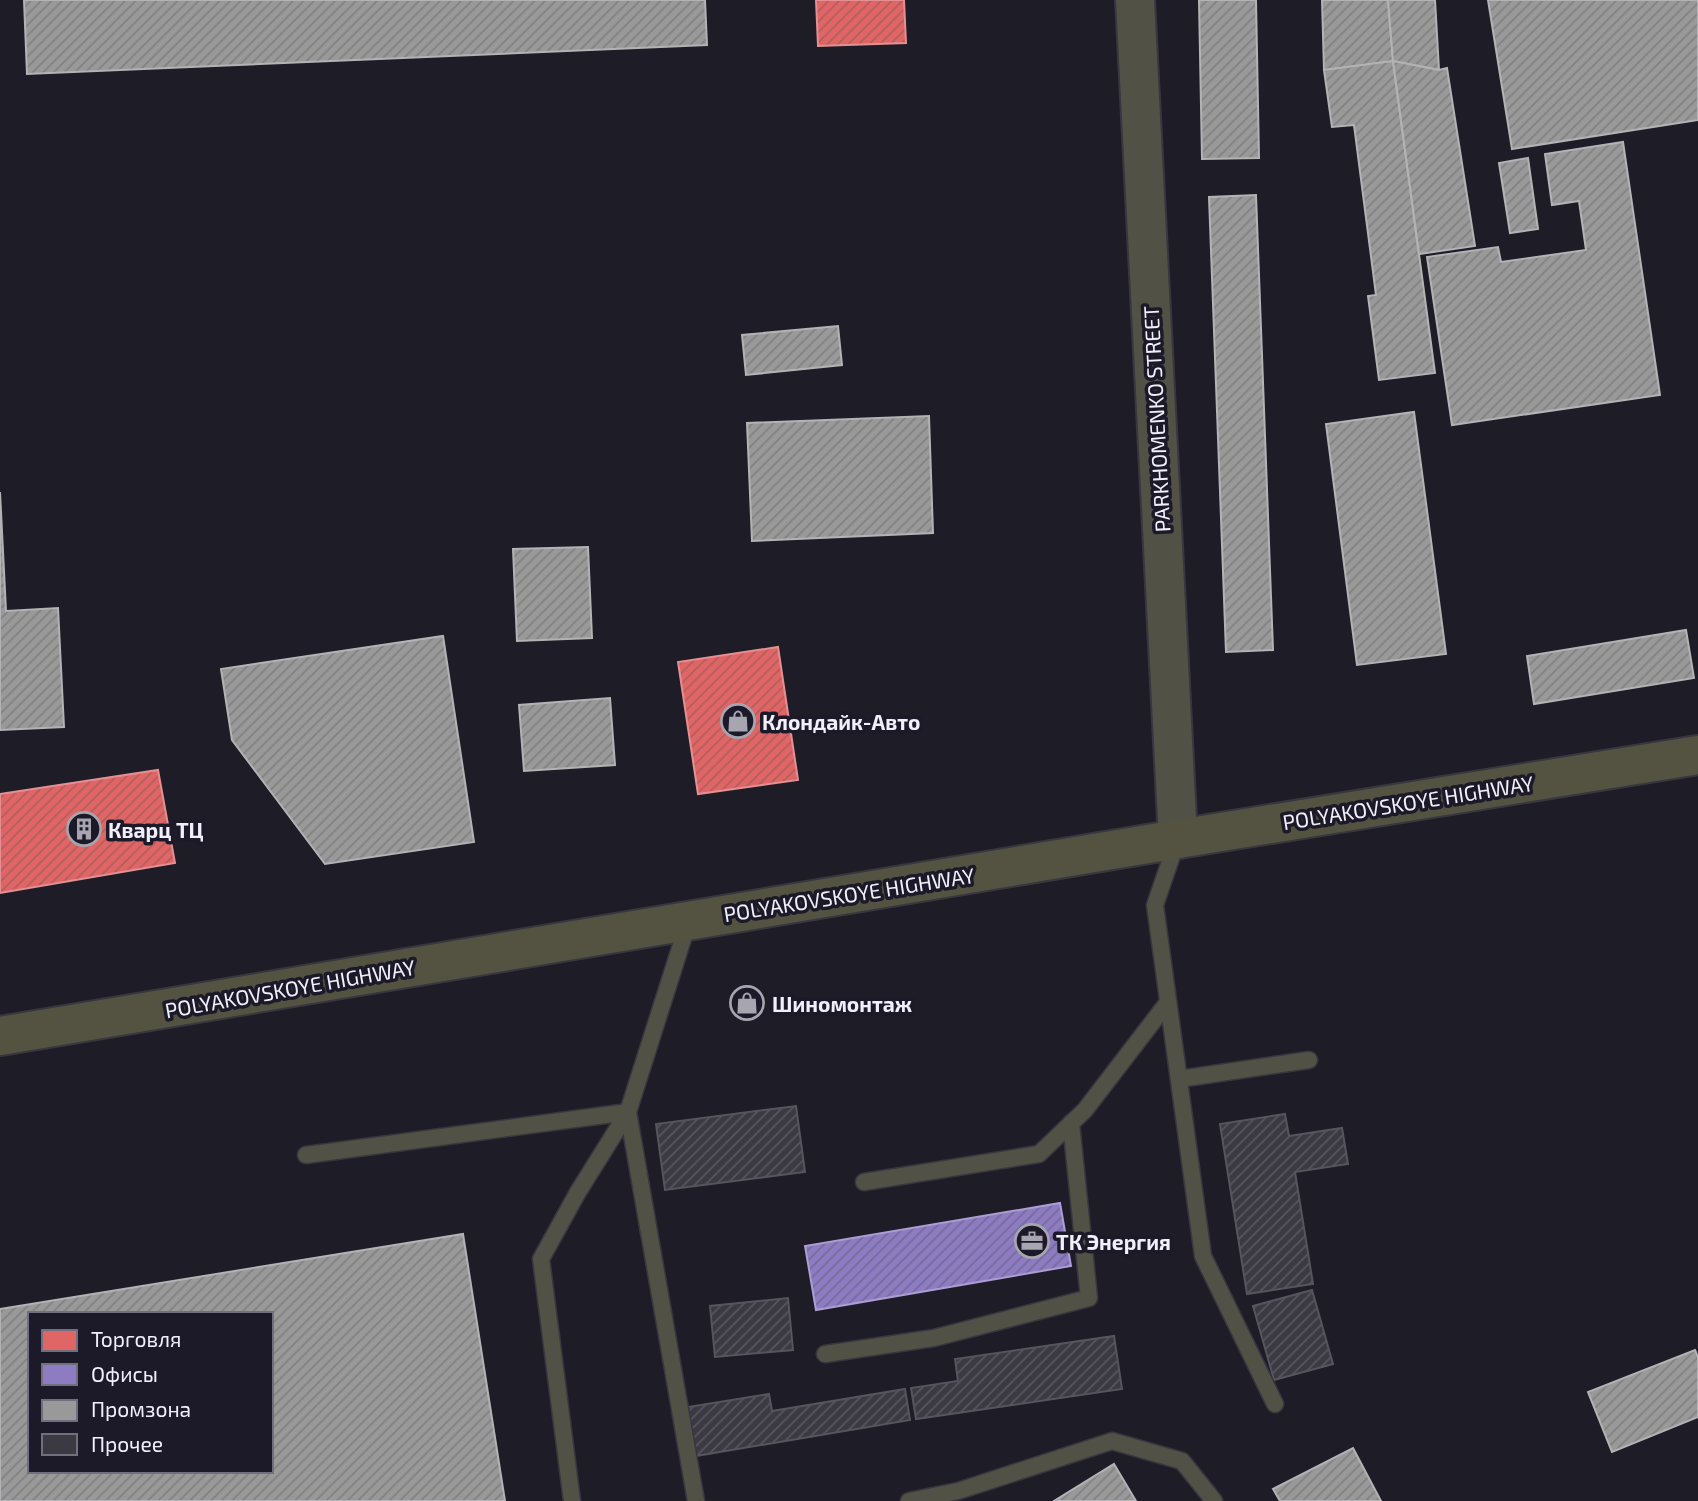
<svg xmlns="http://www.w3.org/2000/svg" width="1698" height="1501" font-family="'Exo 2',sans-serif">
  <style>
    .shops { fill: url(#shops-hatch); stroke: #e58f93; stroke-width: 2 }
    .offices { fill: url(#offices-hatch); stroke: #ac9ed4; stroke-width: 2 }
    .industry { fill: url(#industry-hatch); stroke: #b3b3b6; stroke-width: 2; fill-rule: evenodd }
    .building { fill: url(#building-hatch); stroke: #56555d; stroke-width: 2 }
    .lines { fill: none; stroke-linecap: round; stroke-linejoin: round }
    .service-casing { stroke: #38363f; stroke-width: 19 }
    .tertiary-casing { stroke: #38363f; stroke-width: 42 }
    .secondary-casing { stroke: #38363f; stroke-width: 42 }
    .service { stroke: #525146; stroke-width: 16 }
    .tertiary { stroke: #525146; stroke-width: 38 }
    .secondary { stroke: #545342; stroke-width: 38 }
    .labels { text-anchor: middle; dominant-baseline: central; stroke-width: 7; stroke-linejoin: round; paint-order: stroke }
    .street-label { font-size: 21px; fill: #f1effb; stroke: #1c1929 }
    .poi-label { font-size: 21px; font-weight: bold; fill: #f1effb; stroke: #1c1929; text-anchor: start }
  </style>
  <defs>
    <pattern id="shops-hatch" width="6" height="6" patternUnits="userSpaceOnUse" patternTransform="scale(1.75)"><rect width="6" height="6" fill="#e06666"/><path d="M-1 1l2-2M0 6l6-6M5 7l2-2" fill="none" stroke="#b25d5e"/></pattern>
    <pattern id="offices-hatch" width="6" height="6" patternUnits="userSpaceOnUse" patternTransform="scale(1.75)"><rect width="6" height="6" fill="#8e7cc3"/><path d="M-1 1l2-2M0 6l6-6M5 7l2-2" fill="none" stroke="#766a99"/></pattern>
    <pattern id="industry-hatch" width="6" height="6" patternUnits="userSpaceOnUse" patternTransform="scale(1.75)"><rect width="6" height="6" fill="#999"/><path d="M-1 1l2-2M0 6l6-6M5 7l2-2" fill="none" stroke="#818182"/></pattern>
    <pattern id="building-hatch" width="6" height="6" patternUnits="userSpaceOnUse" patternTransform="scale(1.75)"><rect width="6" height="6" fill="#3b3941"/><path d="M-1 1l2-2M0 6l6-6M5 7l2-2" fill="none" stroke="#58565d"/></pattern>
  </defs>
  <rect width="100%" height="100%" fill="#1e1c26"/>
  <g class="shops">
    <polygon points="816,0 904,0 906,43 818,46"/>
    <polygon points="778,647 798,780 698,794 678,662"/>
    <polygon points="158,770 175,863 0,893 0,794"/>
  </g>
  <polygon class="offices" points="1060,1203 1071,1266 816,1310 805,1246"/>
  <g class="industry">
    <polygon points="24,0 705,0 707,45 27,74"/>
    <polygon points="1199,0 1256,0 1259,158 1202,159"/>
    <polygon points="1322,0 1388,0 1393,61 1324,70"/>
    <polygon points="1388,0 1435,0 1439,70 1393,61"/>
    <polygon points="1488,0 1698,0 1698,120 1512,149"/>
    <polygon points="1393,61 1435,373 1379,380 1368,296 1376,295 1354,125 1332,127 1324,70"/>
    <polygon points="1393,61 1439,70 1447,68 1475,246 1419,254"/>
    <polygon points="1623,142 1660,395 1452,425 1427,257 1498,247 1501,262 1586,250 1579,201 1552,205 1545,154"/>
    <polygon points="1528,158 1538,229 1510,233 1499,163"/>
    <polygon points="1256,195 1273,650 1226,652 1209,197"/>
    <polygon points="838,326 842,365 746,375 742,335"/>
    <polygon points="1414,412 1446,654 1357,665 1326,424"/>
    <polygon points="929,416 933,533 752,541 747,423"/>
    <polygon points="0,492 6,611 58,608 64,727 0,730"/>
    <polygon points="588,547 592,638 517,641 513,549"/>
    <polygon points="1686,630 1694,678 1534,704 1527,656"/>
    <polygon points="443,636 474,842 325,864 232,740 221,669"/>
    <polygon points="610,698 615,765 524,771 519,705"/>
    <path d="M463 1234 505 1501H0V1309ZM30 1314H271V1471H30Z"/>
    <polygon points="1695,1350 1698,1357 1698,1417 1612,1452 1588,1392"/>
    <polygon points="1353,1448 1381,1501 1280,1501 1273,1489"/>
    <polygon points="1114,1464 1136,1501 1054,1501"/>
  </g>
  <g class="building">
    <polygon points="796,1106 805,1172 665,1190 656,1124"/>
    <polygon points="1285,1114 1289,1136 1342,1128 1348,1164 1295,1172 1313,1284 1247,1294 1220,1124"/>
    <polygon points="1312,1290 1333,1364 1274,1380 1253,1306"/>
    <polygon points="788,1298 793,1350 715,1357 710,1306"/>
    <polygon points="1114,1336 1122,1389 916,1419 911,1388 958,1381 955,1359"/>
    <polygon points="905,1389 910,1420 696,1456 688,1407 769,1394 772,1411"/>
  </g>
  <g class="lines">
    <g class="service-casing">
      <g id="service">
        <polyline points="1177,841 1155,905 1203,1256 1275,1404"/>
        <polyline points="688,923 628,1112 696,1501"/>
        <polyline points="1179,1079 1309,1060"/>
        <polyline points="306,1155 628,1112"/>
        <polyline points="864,1182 1039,1154 1085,1110 1168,1002"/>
        <polyline points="825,1354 934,1338 1089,1298 1071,1123"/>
        <polyline points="572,1501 541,1259 578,1192 628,1112"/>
        <polyline points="909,1501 958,1491 1112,1441 1182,1461 1214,1501"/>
      </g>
    </g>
    <g class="tertiary-casing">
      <polyline id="tertiary" points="1135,0 1178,839"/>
    </g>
    <g class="secondary-casing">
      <polyline id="secondary" points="0,1036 1178,839 1698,755"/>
    </g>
    <use href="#service" class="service"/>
    <use href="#tertiary" class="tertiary"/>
    <use href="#secondary" class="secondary"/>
  </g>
  <defs>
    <g id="shop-ring" transform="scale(1.75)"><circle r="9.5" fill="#1c1929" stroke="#a7a5b0" stroke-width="1.5"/><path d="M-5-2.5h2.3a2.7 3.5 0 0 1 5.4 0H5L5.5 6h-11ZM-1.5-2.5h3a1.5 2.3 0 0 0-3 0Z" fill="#a7a5b0"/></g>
    <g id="building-ring" transform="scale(1.75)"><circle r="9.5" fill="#1c1929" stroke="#a7a5b0" stroke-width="1.5"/><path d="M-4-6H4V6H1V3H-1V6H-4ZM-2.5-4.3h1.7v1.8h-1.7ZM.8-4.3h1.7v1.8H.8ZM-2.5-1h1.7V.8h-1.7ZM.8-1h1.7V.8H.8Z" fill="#a7a5b0"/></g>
    <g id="office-ring" transform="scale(1.75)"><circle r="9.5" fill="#1c1929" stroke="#a7a5b0" stroke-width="1.5"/><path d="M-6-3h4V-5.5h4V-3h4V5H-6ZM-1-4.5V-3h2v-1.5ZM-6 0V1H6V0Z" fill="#a7a5b0"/></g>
  </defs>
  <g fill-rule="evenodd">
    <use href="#shop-ring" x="738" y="721"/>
    <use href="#building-ring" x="84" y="829"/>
    <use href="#shop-ring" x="747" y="1003"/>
    <use href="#office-ring" x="1032" y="1241"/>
  </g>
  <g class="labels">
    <g class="street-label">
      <text transform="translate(1156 419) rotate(-93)">PARKHOMENKO STREET</text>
      <text transform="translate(1408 802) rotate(-9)">POLYAKOVSKOYE HIGHWAY</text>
      <text transform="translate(849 894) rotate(-9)">POLYAKOVSKOYE HIGHWAY</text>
      <text transform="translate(290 988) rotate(-10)">POLYAKOVSKOYE HIGHWAY</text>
    </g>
    <g class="poi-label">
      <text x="762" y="721">Клондайк-Авто</text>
      <text x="108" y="829">Кварц ТЦ</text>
      <text x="772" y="1003">Шиномонтаж</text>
      <text x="1056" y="1241">ТК Энергия</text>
    </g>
  </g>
  <rect x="28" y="1312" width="245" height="161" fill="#1c1929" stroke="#716f7d" stroke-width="2"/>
  <rect x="42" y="1330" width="35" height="21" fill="#e06666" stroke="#716f7d" stroke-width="2"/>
  <text x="91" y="1347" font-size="21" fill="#f1effb">Торговля</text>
  <rect x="42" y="1364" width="35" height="21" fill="#8e7cc3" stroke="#716f7d" stroke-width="2"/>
  <text x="91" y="1382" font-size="21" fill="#f1effb">Офисы</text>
  <rect x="42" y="1400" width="35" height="21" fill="#999999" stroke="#716f7d" stroke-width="2"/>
  <text x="91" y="1417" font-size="21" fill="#f1effb">Промзона</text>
  <rect x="42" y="1434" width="35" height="21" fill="#3b3941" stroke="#716f7d" stroke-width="2"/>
  <text x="91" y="1452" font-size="21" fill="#f1effb">Прочее</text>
</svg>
